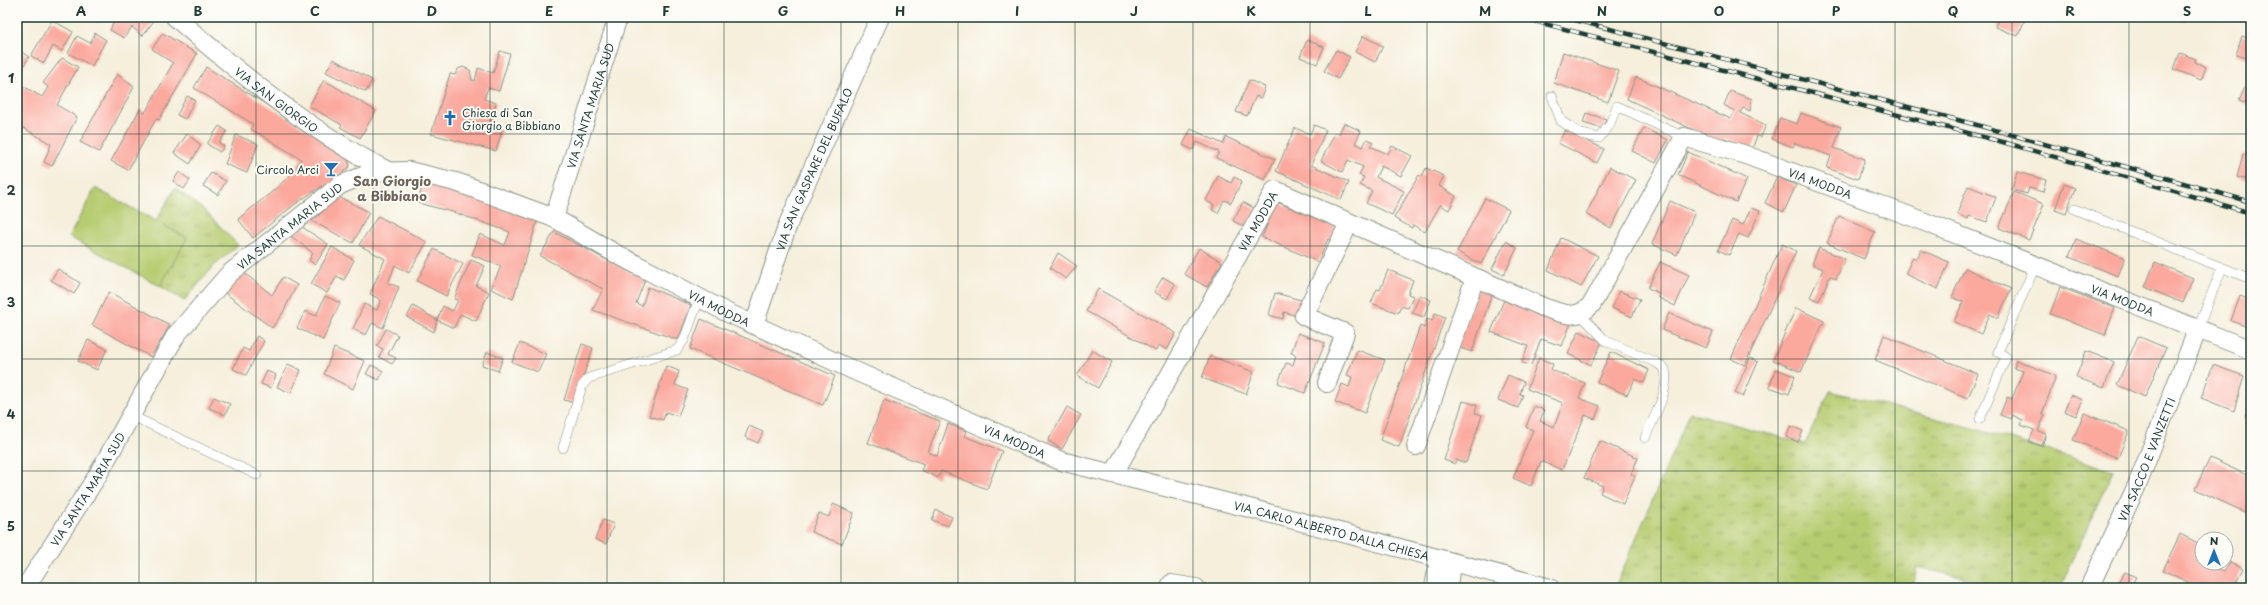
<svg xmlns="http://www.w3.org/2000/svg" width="2268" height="605" font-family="'Playpen Sans',sans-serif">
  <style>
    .grass { fill: url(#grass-tufts); stroke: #6a8452 }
    .green { fill: #b6cc70; stroke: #6a8452 }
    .building { fill: #fba89d }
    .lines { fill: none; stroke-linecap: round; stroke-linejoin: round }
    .service-casing { stroke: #8a9688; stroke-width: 10 }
    .minor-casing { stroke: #8a9688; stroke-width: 20 }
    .service { stroke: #fff; stroke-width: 9 }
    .minor { stroke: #fff; stroke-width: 18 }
    .rail-casing { stroke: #1f3d34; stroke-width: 4.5 }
    .rail { stroke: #fdfcf7; stroke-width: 3; stroke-dasharray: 9; stroke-linecap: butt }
    .grid { fill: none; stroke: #1f3d34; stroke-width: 1; stroke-opacity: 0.55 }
    .labels { text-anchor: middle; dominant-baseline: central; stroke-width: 4; stroke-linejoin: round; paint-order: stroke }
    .street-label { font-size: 11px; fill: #1f3d34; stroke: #fdfcf7 }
    .poi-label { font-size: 11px; fill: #1f3d34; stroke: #fdfcf7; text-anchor: start }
    .quarter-label { font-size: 13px; font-weight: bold; fill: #6c6259; stroke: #fdfcf7 }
    .neatline { fill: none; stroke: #1f3d34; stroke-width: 1.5 }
    .grid-label { font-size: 13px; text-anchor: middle; font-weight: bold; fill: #1f3d34 }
  </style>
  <defs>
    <pattern id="grass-tufts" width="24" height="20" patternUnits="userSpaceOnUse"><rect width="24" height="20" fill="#b6cc70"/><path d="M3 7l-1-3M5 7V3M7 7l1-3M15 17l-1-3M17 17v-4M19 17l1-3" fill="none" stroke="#93a75d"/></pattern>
  </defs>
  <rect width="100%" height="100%" fill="#fdfcf7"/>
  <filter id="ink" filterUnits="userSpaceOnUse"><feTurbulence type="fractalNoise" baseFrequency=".025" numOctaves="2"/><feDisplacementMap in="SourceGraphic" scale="8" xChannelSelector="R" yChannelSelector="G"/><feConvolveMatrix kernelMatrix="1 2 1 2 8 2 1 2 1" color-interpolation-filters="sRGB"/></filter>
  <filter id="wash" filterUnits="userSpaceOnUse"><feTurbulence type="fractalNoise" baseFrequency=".012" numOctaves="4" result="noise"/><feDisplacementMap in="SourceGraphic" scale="16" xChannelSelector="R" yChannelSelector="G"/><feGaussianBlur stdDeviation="0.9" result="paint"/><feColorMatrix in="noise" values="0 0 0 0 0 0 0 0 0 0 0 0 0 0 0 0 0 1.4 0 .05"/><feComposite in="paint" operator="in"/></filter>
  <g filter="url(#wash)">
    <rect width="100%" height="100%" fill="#f5efdc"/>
    <g class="grass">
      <polygon points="175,188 203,209 238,245 214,266 184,301 160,286 187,238 156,221"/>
      <polygon points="1830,391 1969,427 2113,470 2060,588 2008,588 1917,567 1913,588 1615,588 1690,412 1805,444"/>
    </g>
    <polygon class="green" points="95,188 187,238 160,286 69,237"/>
    <g id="blocks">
      <g class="building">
        <polygon points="89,17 103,17 98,23"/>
        <polygon points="108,17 150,17 153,22 142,36 132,27 124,38 110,30 114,21"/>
        <polygon points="1999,17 2026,17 2018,36 1995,27"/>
        <polygon points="2172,17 2187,17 2185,22"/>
        <polygon points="52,20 73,32 62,51 53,46 44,63 31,56"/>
        <polygon points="95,33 106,40 92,66 68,53 77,36 90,43"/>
        <polygon points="163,33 197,54 159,120 156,119 128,170 111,161 140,109 145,113 173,63 152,49"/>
        <polygon points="1363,36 1383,46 1375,62 1355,52"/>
        <polygon points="2242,36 2251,39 2251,59 2236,55"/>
        <polygon points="1307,40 1324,47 1317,64 1300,57"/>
        <polygon points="17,49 29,57 19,73 17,71"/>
        <polygon points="1336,50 1350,57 1338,79 1324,71"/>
        <polygon points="500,51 510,54 499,91 488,88 484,99 496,103 490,127 502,130 496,151 431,134 450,74 455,75 458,69 463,67 470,70 472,80 475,81 478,68 493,73"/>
        <polygon points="1563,52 1619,71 1608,102 1554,83"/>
        <polygon points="2180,53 2196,59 2195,62 2206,67 2201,80 2174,69"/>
        <polygon points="62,58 78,67 57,105 77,117 52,166 44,162 51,144 17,124 17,95 23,86 42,97 48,87 43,83"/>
        <polygon points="333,59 372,80 366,92 326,72"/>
        <polygon points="206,67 317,136 348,160 350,166 324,189 322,186 295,204 253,238 238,219 273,191 295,171 301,159 251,129 253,124 194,88"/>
        <polygon points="117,74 134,87 99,152 80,142"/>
        <polygon points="1636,77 1731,119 1734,111 1724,105 1730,91 1752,99 1750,111 1743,108 1740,113 1766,125 1761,137 1757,136 1752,149 1724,138 1722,143 1627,99"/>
        <polygon points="324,80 376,111 360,138 340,127 342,125 309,106"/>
        <polygon points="1249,80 1265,87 1261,98 1256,96 1247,116 1236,112"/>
        <polygon points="2245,87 2251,89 2251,106 2239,101"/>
        <polygon points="187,96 195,100 185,119 177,115"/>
        <polygon points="1586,113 1606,119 1603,129 1583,123"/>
        <polygon points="1801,113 1841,127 1834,148 1865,159 1858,179 1827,168 1831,156 1795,143 1793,147 1772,139 1780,118 1797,124"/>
        <polygon points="1344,123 1361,131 1355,143 1363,147 1367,139 1373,142 1370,146 1388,154 1392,146 1412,156 1401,176 1381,166 1376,177 1404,191 1392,215 1366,203 1372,191 1360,185 1364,177 1359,175 1363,167 1348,160 1342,172 1321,161 1335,133 1339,134"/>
        <polygon points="1314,125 1326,130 1311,165 1349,182 1341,200 1276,171 1295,128 1310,134"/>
        <polygon points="219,126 227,131 219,143 224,146 220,152 207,144"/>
        <polygon points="1644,128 1668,140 1656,163 1632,151"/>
        <polygon points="1191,129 1223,144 1226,137 1275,159 1265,180 1216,158 1219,152 1197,142 1193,150 1183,145"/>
        <polygon points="1565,130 1604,149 1597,163 1558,143"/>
        <polygon points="187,134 201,145 190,164 174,153"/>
        <polygon points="236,135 258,144 247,173 225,164"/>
        <polygon points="1688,152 1747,179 1736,202 1678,175"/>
        <polygon points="2243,154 2251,156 2251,181 2237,177"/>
        <polygon points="1610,167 1636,180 1611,228 1586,214"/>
        <polygon points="1426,168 1444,176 1439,186 1456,196 1449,210 1440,205 1425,232 1413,225 1412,228 1394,218 1419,175 1422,177"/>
        <polygon points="179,172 190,180 184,189 173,181"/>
        <polygon points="2017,172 2046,180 2043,192 2029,188 2027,194 2012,190"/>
        <polygon points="211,173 226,181 218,195 203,186"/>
        <polygon points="1218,176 1231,183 1234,177 1242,181 1231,203 1224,200 1218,213 1212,210 1214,205 1206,201"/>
        <polygon points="1777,177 1796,185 1784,212 1765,203"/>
        <polygon points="423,182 464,193 538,219 513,299 491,289 501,266 472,255 480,234 505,245 510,232 456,213 418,203"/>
        <polygon points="2064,184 2075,188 2066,214 2055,210"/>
        <polygon points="1968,186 1996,197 1987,222 1969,216 1968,219 1957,214"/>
        <polygon points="2014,192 2044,204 2029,240 1999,228"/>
        <polygon points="339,197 369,212 353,243 312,221"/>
        <polygon points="1485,198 1509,210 1481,264 1457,252"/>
        <polygon points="1670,201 1695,212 1677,255 1652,244"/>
        <polygon points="1243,202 1257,210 1247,228 1233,221"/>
        <polygon points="1277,202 1341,229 1333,243 1328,239 1318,262 1262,237"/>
        <polygon points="1751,208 1760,211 1748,238 1739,234 1729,255 1718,250 1732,220 1743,225"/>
        <polygon points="378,216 427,242 409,273 395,265 388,283 399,287 383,328 372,323 366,335 353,329 364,304 377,310 381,300 370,294 385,259 359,245"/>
        <polygon points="1839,216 1875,232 1864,259 1827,243"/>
        <polygon points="302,227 328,244 315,265 309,260 313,253 291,236"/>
        <polygon points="554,232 645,280 636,303 642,306 648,287 691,305 678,340 593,310 603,289 540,256"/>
        <polygon points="1561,238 1598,256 1581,287 1548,270"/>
        <polygon points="2076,239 2125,258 2118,276 2069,257"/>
        <polygon points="1506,241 1517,248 1504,275 1492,269"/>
        <polygon points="1782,244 1796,251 1745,365 1731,359"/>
        <polygon points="332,247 354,260 344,280 337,276 327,293 311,284"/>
        <polygon points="1199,248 1222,262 1207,287 1184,274"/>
        <polygon points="1819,248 1845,259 1836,279 1830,276 1819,301 1810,297 1823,269 1812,264"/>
        <polygon points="434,249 463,264 446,296 417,281"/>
        <polygon points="1921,250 1949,262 1938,289 1905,274 1913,257 1917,259"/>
        <polygon points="1058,253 1077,266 1066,279 1050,268"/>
        <polygon points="471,260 485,266 476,286 489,292 476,321 460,314 454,328 437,320 443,306 453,311 458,300 454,299"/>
        <polygon points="1660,262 1689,275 1675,306 1657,297 1659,293 1648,288"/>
        <polygon points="2155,262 2193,278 2183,303 2145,287"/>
        <polygon points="1965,268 2011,289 1998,318 1990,314 1981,334 1954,322 1963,302 1952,297"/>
        <polygon points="58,269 80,283 74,294 51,280"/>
        <polygon points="1388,270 1413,280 1408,294 1413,296 1408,308 1401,306 1398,313 1371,303 1377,289 1380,290"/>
        <polygon points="243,272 272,295 283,277 297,285 282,314 272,328 225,293"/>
        <polygon points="1163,277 1175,284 1167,299 1154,292"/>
        <polygon points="2060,287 2115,308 2105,335 2050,314"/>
        <polygon points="1478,288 1492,294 1472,352 1457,347"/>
        <polygon points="1098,289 1176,333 1167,350 1159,345 1156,351 1086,311"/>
        <polygon points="1619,291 1640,299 1632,317 1612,308"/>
        <polygon points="109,292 170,325 151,357 92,325"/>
        <polygon points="1275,293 1301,300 1297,316 1284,312 1283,319 1269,315"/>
        <polygon points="1420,295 1431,300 1424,317 1412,313"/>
        <polygon points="325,296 340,303 323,340 297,328 305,311 316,316"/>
        <polygon points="2240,296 2251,300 2251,328 2231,321"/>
        <polygon points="1504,300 1540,315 1571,323 1562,346 1541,339 1531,365 1522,363 1528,346 1491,332"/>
        <polygon points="413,306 437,320 434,332 407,317"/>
        <polygon points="1796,308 1824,321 1801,372 1773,360"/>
        <polygon points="1435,313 1445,317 1399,447 1380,440 1420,326 1424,328 1427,319 1432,321"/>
        <polygon points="1669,313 1713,332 1706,348 1662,330"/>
        <polygon points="701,319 835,376 823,405 690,349"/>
        <polygon points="386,329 398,335 388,354 396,358 392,364 379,357 383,349 377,346"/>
        <polygon points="1579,331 1602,342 1591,365 1568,354"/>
        <polygon points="1298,333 1325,343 1305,393 1278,383 1286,363 1293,365 1296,355 1291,353"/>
        <polygon points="1884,335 1978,374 1968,398 1875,360"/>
        <polygon points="257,336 264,341 246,375 233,369 243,348 249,351"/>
        <polygon points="2138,336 2166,348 2145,397 2117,385"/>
        <polygon points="88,340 107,349 97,370 78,361"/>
        <polygon points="520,343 546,354 538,372 512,362"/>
        <polygon points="582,344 593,348 574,403 564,400"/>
        <polygon points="334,348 365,361 353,389 324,374"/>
        <polygon points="1092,350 1112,362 1098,388 1077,376"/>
        <polygon points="1357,350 1385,360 1365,413 1335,402 1342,384 1349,387 1352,377 1347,375"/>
        <polygon points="2086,351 2114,362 2104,388 2076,377"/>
        <polygon points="487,352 503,358 498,371 482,365"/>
        <polygon points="1611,352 1649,370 1644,383 1635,379 1627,395 1597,382"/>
        <polygon points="1210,356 1254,372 1246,394 1202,378"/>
        <polygon points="1539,358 1553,364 1551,370 1585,383 1579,398 1600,406 1595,419 1585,415 1562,470 1541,461 1531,486 1513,478 1533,430 1526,427 1534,406 1544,410 1540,421 1554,427 1563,403 1527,389"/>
        <polygon points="1750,358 1758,362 1743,397 1735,393"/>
        <polygon points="2016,360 2056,376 2042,414 2045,415 2038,431 2046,434 2042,446 2029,442 2034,430 2021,425 2023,420 2012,415 2011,419 2000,415 2007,397 2012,399 2023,371 2014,368"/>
        <polygon points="288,364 301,370 291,393 277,387"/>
        <polygon points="371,365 383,371 379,380 366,374"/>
        <polygon points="2213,365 2244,376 2234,411 2201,398"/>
        <polygon points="666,366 679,371 675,385 688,390 678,416 666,412 663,420 649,416"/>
        <polygon points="1776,369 1795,376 1789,394 1769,387"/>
        <polygon points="267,371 276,375 271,388 261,384"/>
        <polygon points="1508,375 1524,382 1520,394 1523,395 1518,408 1498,400"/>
        <polygon points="2071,395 2083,400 2076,416 2064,411"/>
        <polygon points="214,397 230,404 225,415 209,408"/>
        <polygon points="884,400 940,421 928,452 937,456 948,424 966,431 964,436 1002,451 987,489 941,471 938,478 921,470 924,464 868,443"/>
        <polygon points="1463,401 1477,405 1475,413 1482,415 1466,463 1456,460 1455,464 1444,460"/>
        <polygon points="2251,402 2251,419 2245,417"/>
        <polygon points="1067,407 1081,415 1062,449 1048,441"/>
        <polygon points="2084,413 2129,431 2118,458 2073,440"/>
        <polygon points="749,426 763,432 758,443 745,437"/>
        <polygon points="1791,426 1803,431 1798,442 1786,437"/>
        <polygon points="1600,441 1638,458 1631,474 1635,476 1623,504 1600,493 1603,486 1584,478"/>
        <polygon points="2210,458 2251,477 2251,515 2195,489"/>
        <polygon points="833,504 854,513 842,544 811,532 819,513 829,517"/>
        <polygon points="936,510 952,517 948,526 932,520"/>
        <polygon points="603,520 614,524 606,544 595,539"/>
        <polygon points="2180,534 2202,545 2202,563 2224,572 2230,562 2243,568 2234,588 2200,588 2163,570"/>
        <polygon points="2125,572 2136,577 2130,588 2117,586"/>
      </g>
    </g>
  </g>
  <g filter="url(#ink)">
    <use href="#blocks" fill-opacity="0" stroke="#8a9688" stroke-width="1"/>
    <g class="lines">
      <g class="service-casing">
        <g id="service">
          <polyline points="1552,96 1561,121 1581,134 1599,138 1609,126 1617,106 1684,137"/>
          <polyline points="2074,209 2251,279"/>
          <path d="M1580 314 1606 341 1657 363 1665 369C1670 391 1653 418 1645 438"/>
          <polyline points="2198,328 2222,268"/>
          <polyline points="132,416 257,475"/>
          <polyline points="1980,419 2006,357 1998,352 2035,266"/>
          <polyline points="563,448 582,386 589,378 677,350 684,340 699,299"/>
        </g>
      </g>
      <g class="minor-casing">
        <g id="minor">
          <path id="s1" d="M175 17C238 72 311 132 386 170"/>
          <path id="s2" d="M554 218 611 251 726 312 855 371 1061 461 1249 508 1550 588"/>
          <path id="s3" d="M754 325 788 224 880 17"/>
          <polyline points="1327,383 1345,333 1304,316 1349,223"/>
          <polyline points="1416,446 1475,278"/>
          <path id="s4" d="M1114 473 1275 190 1543 307C1562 313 1576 322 1592 304L1684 137 1743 154 1907 215 2251 350"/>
          <polyline points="1171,584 1196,588"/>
          <path id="s5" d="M25 588 96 478 176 335 229 274 340 185 373 172 409 171 456 182 554 218 618 17"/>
          <polyline points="1434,588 1439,559"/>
          <polyline points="1448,588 1451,563"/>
          <path id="s6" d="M2089 588 2138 483 2198 328"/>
        </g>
      </g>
      <use href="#service" class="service"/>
      <use href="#minor" class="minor"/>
      <g class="rail-casing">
        <g id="rail">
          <polyline points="1518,17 1999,141 2251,213"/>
          <polyline points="1564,17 1977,125 2251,202"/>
        </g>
      </g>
      <use href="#rail" class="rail"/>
    </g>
  </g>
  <path class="grid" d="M139 17V588M256 17V588M373 17V588M490 17V588M607 17V588M724 17V588M841 17V588M958 17V588M1075 17V588M1193 17V588M1310 17V588M1427 17V588M1544 17V588M1661 17V588M1778 17V588M1895 17V588M2012 17V588M2129 17V588M17 134H2251M17 246H2251M17 359H2251M17 471H2251"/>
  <defs>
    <g id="church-bare" transform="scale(1.2)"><path d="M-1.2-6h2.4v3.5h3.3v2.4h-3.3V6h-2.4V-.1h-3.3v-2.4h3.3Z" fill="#1f6fb2" stroke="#fdfcf7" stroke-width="2.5" paint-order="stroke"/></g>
    <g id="bar-bare" transform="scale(1.2)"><path d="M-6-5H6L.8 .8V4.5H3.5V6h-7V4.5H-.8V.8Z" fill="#1f6fb2" stroke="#fdfcf7" stroke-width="2.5" paint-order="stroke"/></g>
  </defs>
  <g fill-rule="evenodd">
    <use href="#church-bare" x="450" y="118"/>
    <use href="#bar-bare" x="331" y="169"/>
  </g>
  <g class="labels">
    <g class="street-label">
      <text stroke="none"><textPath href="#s1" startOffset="131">VIA SAN GIORGIO</textPath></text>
      <text stroke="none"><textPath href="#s5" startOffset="860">VIA SANTA MARIA SUD</textPath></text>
      <text stroke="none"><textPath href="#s3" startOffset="167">VIA SAN GASPARE DEL BUFALO</textPath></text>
      <text stroke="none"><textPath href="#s4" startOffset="1006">VIA MODDA</textPath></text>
      <text stroke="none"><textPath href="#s4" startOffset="290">VIA MODDA</textPath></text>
      <text stroke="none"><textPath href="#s5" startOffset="453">VIA SANTA MARIA SUD</textPath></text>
      <text stroke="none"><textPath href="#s4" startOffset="1330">VIA MODDA</textPath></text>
      <text stroke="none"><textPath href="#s2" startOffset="188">VIA MODDA</textPath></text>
      <text stroke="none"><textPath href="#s2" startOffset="512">VIA MODDA</textPath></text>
      <text stroke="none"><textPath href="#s6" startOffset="141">VIA SACCO E VANZETTI</textPath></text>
      <text stroke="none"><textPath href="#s5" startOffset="117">VIA SANTA MARIA SUD</textPath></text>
      <text stroke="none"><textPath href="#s2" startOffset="842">VIA CARLO ALBERTO DALLA CHIESA</textPath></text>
    </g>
    <g class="poi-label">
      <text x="462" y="112">Chiesa di San<tspan x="462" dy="13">Giorgio a Bibbiano</tspan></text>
      <text x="319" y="169" text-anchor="end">Circolo Arci</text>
    </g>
    <g class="quarter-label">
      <text x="392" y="180">San Giorgio<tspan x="392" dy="15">a Bibbiano</tspan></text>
    </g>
  </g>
  <rect width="2268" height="605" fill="none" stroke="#fdfcf7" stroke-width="44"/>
  <g transform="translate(2214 551)"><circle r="19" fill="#fdfcf7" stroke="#a4b0a9"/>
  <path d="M0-3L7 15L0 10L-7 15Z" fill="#1f6fb2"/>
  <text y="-6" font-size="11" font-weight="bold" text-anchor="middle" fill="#1f3d34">N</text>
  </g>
  <rect x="22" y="22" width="2224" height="561" class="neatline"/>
  <g class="grid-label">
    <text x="81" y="16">A</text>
    <text x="198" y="16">B</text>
    <text x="315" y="16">C</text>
    <text x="432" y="16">D</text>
    <text x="549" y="16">E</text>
    <text x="666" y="16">F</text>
    <text x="783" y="16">G</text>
    <text x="900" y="16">H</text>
    <text x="1017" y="16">I</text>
    <text x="1134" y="16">J</text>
    <text x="1251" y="16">K</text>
    <text x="1368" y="16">L</text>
    <text x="1485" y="16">M</text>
    <text x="1602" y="16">N</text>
    <text x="1719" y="16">O</text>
    <text x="1836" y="16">P</text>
    <text x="1953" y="16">Q</text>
    <text x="2070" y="16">R</text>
    <text x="2187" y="16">S</text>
    <text x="11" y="83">1</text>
    <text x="11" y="195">2</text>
    <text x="11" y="307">3</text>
    <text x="11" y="419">4</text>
    <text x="11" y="531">5</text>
  </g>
</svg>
